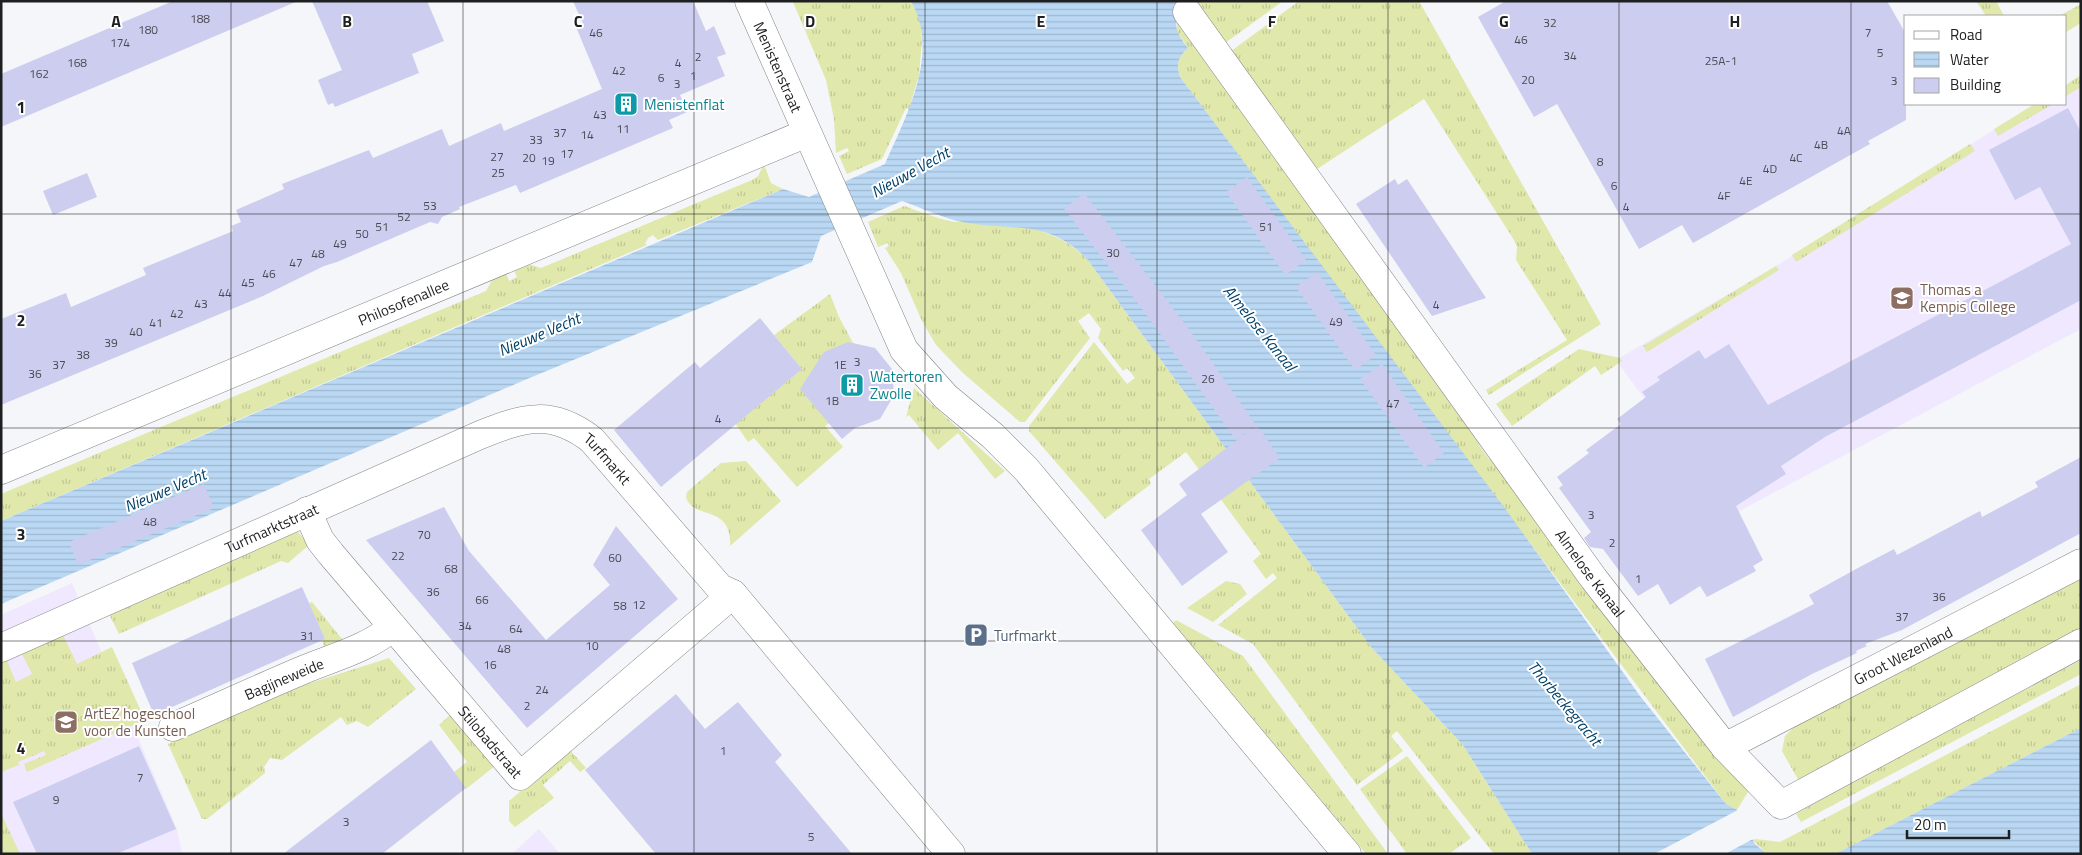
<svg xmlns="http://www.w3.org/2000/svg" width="2082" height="855" font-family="'Titillium Web',sans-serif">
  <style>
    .education { fill: #f0e8fe }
    .grass { fill: url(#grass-tufts) }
    .forest { fill: url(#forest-firs) }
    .water { fill: url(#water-rules) }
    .pier { fill: #f5f6f9 }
    .building { fill: #cdcdf0 }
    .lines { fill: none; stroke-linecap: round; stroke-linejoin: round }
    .minor-casing { stroke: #848588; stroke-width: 29 }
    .minor { stroke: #fff; stroke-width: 28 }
    .grid { fill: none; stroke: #1e1f20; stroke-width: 1; stroke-opacity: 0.55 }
    .labels { text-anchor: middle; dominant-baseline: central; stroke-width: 4; stroke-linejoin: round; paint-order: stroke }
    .number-label { font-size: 12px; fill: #4a4a54 }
    .street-label { font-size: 15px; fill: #1e1f20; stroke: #fff }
    .culture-label { font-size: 15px; fill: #0d838f; stroke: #fff; text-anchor: start }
    .education-label { font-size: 15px; fill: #785e54; stroke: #fff; text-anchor: start }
    .service-label { font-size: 15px; fill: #4e5e75; stroke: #fff; text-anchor: start }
    .water-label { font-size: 16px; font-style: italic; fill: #01426b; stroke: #fff }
    .grid-label { font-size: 16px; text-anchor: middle; font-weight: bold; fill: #1e1f20; stroke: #fff; stroke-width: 4; stroke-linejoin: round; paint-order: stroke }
  </style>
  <defs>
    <pattern id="grass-tufts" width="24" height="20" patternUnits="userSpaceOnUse" patternTransform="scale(1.25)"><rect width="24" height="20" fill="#e0e8ab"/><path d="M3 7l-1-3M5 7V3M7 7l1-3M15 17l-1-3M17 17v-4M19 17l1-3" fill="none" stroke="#c0c793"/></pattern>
    <pattern id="forest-firs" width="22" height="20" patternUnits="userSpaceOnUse" patternTransform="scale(1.25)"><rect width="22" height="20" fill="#e0e8ab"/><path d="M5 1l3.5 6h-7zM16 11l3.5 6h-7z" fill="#c0c793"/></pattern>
    <pattern id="water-rules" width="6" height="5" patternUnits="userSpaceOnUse" patternTransform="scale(1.25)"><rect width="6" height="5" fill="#bad8f3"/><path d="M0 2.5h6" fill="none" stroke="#9fb9d0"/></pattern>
  </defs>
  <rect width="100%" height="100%" fill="#f5f6f9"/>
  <g class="education">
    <polygon points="2081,75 2081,329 1730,516 1616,360 1776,266 2035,104 2066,104 2066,85"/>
    <polygon points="72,583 177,829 182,854 1,854 1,615"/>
    <polygon points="539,829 560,854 512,854"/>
  </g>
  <g class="grass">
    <polygon points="911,1 918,13 921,25 922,41 919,75 909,109 906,108 882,159 847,174 839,156 849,151 847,148 836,153 834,119 826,80 793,2"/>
    <polygon points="1196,1 1283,1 1221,46 1193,3"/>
    <polygon points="1299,1 1419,1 1601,324 1489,395 1486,390 1567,340 1516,260 1517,247 1514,240 1424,99 1314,171 1227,54"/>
    <polygon points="1976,1 1996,1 2004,16 1986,16"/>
    <polygon points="2081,4 2081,23 2066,32 2066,16 2059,16"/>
    <path d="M1179 15 1484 441 1479 445 1489 459 1495 456 1751 787 1737 810 1726 804 1180 77C1176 64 1178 57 1188 48L1176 30Z"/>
    <polygon points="2081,75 2081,87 2066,96 2066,85"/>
    <polygon points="2035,104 2053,104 1998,136 1994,129"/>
    <polygon points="1970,144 1975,151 1796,262 1792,255"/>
    <polygon points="764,164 771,183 783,189 658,240 653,235 648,238 645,244 647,245 640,248 1,521 1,494 486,291 492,280 506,273 509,281 517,277 514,270 528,264 541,268 752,180 758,176"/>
    <path d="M904 206C916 210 946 222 956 222 999 221 1054 224 1087 259L1371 647 1463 745 1532 854H1494L1397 731 1391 736 1403 751 1357 785 1253 644 1218 625 1277 578 1273 573 1266 579 1253 561 1261 554 1186 452 1149 479 1151 484 1105 519 1029 431V426L1094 342 1127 384 1135 378 1127 368 1123 371 1098 338 1101 329 1089 313 1078 321 1090 338 1025 422H1020L963 373 936 345 922 321 901 273 885 248 889 246 888 243 878 247 868 222Z"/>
    <polygon points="1776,266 1779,270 1647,352 1643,346"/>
    <polygon points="830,294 839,317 859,354 829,423 825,426 843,447 797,487 754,438 748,442 735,423 802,369 774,335"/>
    <polygon points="1579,349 1620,358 1622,361 1601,375 1595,366 1512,426 1496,404"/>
    <polygon points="914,388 1005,471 995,479 958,433 938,450 909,415 906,417"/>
    <path d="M746 461 781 501 730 546C732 503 693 521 686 497L687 492 721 463Z"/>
    <polygon points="291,530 298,532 309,545 288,563 281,561 119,634 108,612"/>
    <polygon points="1226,581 1240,584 1247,594 1213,622 1187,608"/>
    <polygon points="2064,584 2078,603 2081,602 2081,632 1800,783 1782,751 1785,736 1794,727"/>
    <polygon points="312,602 342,639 324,646 322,640 324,639 309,603"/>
    <polygon points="1176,620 1243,656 1388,854 1366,854 1173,623"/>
    <polygon points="62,633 77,664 112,647 145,720 27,772 24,764 46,755 44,751 18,762 19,765 1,772 1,658 5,656 16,682 32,674 20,650"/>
    <polygon points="389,658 416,689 368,727 357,721 347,725 341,717 282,760 270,758 264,767 265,773 207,819 202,819 168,744 304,685"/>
    <polygon points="2081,660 2081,674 1801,822 1796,814 1878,767"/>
    <polygon points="2081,684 2081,728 1835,854 1767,854 1753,840 1756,839 1780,842"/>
    <polygon points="451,714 495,766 466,789 454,772 467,762 439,725"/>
    <polygon points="570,750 586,768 580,772 570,761 543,785 554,798 515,827 509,821 509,801"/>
    <polygon points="1407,756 1471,838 1449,854 1407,854 1360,789"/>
    <polygon points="1,813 20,854 1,854"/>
  </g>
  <polygon class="forest" points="2081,574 2081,602 2078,604 2064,584"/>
  <g class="water">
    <path d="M911 1H1196C1174 19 1169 24 1188 48 1178 57 1176 64 1180 77L1504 507 1640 696 1726 804 1737 810 1755 844 1767 854H1532L1463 745 1371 647 1087 259C1047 217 1006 232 957 221 938 216 920 207 902 201L821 236 812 262 527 379 1 604V521L783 189 809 197 885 164C906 116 941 53 911 1Z"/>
    <polygon points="2081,728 2081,854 1835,854"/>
  </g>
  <polygon class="pier" points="1738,810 1753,839 1725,854 1654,854"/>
  <g class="building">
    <polygon points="173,1 298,1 1,127 1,74"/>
    <polygon points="312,1 427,1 444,41 412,54 419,73 335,107 333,103 328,105 318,80 342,70"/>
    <polygon points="573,1 693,1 706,31 714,26 726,54 717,57 725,76 680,95 687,112 669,120 673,128 520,193 516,185 459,207 460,209 442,217 438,224 430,222 337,262 324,266 263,296 1,405 1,319 66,293 71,307 146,275 143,268 233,231 231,226 241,222 236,210 284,189 282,184 369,150 373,158 442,129 449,146 501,123 504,131 602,89 576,27 583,24"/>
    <polygon points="1506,1 1887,1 1906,34 1906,120 1868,141 1870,144 1693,243 1682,225 1639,249 1557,104 1534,117 1478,17"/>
    <polygon points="2068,108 2081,132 2081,300 1825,437 1781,466 1786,474 1736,506 1763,560 1753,566 1756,571 1707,597 1700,586 1670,605 1658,584 1638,596 1603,549 1590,547 1584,538 1591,532 1559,488 1563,485 1557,477 1589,453 1586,450 1621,424 1617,419 1646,397 1642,392 1660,380 1657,377 1699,350 1705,359 1729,344 1768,405 2071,244 2040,187 2015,200 1989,150"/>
    <polygon points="87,173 97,197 53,215 43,191"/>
    <polygon points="1247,177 1306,260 1285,275 1226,192"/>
    <polygon points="1395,179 1398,185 1407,179 1486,298 1432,316 1356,204"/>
    <polygon points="1084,193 1188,328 1256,425 1236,440 1143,310 1064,209"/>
    <polygon points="1317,272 1376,355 1355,370 1296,287"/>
    <polygon points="760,318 802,369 661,487 614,430 695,362 700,368"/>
    <polygon points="848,342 875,348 892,369 894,395 880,419 855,428 842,439 800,389 824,352"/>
    <polygon points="1382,364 1444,453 1424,468 1360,379"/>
    <polygon points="1257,425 1280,458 1201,514 1228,552 1182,586 1141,530 1187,495 1179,484"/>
    <polygon points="2081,457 2081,533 1902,630 1865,644 1867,646 1856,651 1857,653 1812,674 1733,717 1705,659 1814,604 1809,595 1856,569 1894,549 1897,555 1980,511 1982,517 2038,487 2035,482"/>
    <polygon points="204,484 214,508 78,565 69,542"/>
    <polygon points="444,507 469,551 546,640 610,585 593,565 616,526 678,599 527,728 366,540"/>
    <polygon points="302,587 325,639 154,715 132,663"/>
    <polygon points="676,694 705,729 738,702 782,755 775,762 852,854 656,854 585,770"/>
    <polygon points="431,740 466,788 382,854 283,854"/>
    <polygon points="139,746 176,829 116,854 37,854 13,802"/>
  </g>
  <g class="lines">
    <g class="minor-casing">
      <g id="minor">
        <path id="s1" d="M749 1 904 350 946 397 993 436 1026 469 1347 854"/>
        <path id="s2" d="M1187 12 1594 579 1725 747 1781 805 2081 643"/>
        <path id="s3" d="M1 470 807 133"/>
        <path id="s4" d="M307 511 320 540 331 554 520 776 733 594"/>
        <path id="s5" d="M1 648 480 435C524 417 552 409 592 440L720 588 733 594 951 854"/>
        <path id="s6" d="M173 727C217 708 260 688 303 670 334 657 367 649 393 627"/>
        <path id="s7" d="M1725 747 2081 563"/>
      </g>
    </g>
    <use href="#minor" class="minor"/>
  </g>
  <path class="grid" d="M231 1V854M463 1V854M694 1V854M925 1V854M1157 1V854M1388 1V854M1619 1V854M1851 1V854M1 214H2081M1 428H2081M1 641H2081"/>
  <defs>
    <g id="building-square" transform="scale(1.25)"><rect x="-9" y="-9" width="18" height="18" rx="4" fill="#0f9aa8" stroke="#fff"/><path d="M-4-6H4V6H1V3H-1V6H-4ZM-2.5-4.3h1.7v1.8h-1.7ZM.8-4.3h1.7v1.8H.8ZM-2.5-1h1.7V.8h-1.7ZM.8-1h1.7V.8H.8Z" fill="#fff"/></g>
    <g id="school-square" transform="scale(1.25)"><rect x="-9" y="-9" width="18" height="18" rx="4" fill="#8d6e63" stroke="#fff"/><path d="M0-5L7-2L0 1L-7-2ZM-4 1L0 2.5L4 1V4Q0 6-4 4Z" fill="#fff"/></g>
    <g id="parking-square" transform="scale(1.25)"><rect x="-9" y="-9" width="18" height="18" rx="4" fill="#5c6f8a" stroke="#fff"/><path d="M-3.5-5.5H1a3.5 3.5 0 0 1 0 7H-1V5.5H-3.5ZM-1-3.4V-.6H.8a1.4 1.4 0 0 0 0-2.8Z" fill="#fff"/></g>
    <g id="university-square" transform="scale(1.25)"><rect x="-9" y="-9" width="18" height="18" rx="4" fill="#8d6e63" stroke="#fff"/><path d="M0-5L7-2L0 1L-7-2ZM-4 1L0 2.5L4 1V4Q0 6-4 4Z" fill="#fff"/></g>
  </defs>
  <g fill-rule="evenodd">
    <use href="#building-square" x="626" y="104"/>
    <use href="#school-square" x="1902" y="298"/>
    <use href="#building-square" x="852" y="385"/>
    <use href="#parking-square" x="976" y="635"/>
    <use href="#university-square" x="66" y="722"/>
  </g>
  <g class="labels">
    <g class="number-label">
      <text x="200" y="18">188</text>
      <text x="1550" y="22">32</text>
      <text x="148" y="29">180</text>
      <text x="596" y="32">46</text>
      <text x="1868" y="32">7</text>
      <text x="1521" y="39">46</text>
      <text x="120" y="42">174</text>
      <text x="1880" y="52">5</text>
      <text x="1570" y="55">34</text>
      <text x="698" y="56">2</text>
      <text x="1721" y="60">25A-1</text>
      <text x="77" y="62">168</text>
      <text x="678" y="62">4</text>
      <text x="619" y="70">42</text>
      <text x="39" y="73">162</text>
      <text x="693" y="75">1</text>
      <text x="661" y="77">6</text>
      <text x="1528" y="79">20</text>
      <text x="1894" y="80">3</text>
      <text x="677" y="83">3</text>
      <text x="600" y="114">43</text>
      <text x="623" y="128">11</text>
      <text x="1844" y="130">4A</text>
      <text x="560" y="132">37</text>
      <text x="587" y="134">14</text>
      <text x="536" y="139">33</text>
      <text x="1821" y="144">4B</text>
      <text x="567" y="153">17</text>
      <text x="497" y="156">27</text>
      <text x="529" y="157">20</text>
      <text x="1796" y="157">4C</text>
      <text x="548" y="160">19</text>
      <text x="1600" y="161">8</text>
      <text x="1770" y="168">4D</text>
      <text x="498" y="172">25</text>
      <text x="1746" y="180">4E</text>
      <text x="1614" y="185">6</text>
      <text x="1724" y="195">4F</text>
      <text x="430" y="205">53</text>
      <text x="1626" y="206">4</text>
      <text x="404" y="216">52</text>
      <text x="382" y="226">51</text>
      <text x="1266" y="226">51</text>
      <text x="362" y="233">50</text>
      <text x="340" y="243">49</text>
      <text x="1113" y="252">30</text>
      <text x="318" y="253">48</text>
      <text x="296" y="262">47</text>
      <text x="269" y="273">46</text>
      <text x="248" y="282">45</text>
      <text x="225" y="292">44</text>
      <text x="201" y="303">43</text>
      <text x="1436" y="304">4</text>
      <text x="177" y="313">42</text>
      <text x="1336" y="321">49</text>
      <text x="156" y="322">41</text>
      <text x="136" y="331">40</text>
      <text x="111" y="342">39</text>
      <text x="83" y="354">38</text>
      <text x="857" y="361">3</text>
      <text x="59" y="364">37</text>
      <text x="840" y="364">1E</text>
      <text x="35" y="373">36</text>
      <text x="1208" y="378">26</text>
      <text x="832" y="400">1B</text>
      <text x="1393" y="403">47</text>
      <text x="718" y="418">4</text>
      <text x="1591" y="514">3</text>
      <text x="150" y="521">48</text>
      <text x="424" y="534">70</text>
      <text x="1612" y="542">2</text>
      <text x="398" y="555">22</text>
      <text x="615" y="557">60</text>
      <text x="451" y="568">68</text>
      <text x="1638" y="578">1</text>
      <text x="433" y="591">36</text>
      <text x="1939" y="596">36</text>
      <text x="482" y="599">66</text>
      <text x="639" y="604">12</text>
      <text x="620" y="605">58</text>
      <text x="1902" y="616">37</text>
      <text x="465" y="625">34</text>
      <text x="516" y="628">64</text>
      <text x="307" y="635">31</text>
      <text x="592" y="645">10</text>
      <text x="504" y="648">48</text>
      <text x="490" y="664">16</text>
      <text x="542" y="689">24</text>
      <text x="527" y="705">2</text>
      <text x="723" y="750">1</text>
      <text x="140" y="777">7</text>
      <text x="56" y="799">9</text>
      <text x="346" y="821">3</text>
      <text x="811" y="836">5</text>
    </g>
    <g class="street-label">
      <text stroke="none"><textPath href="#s1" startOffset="72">Menistenstraat</textPath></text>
      <text stroke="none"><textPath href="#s3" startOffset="436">Philosofenallee</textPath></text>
      <text stroke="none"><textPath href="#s5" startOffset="668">Turfmarkt</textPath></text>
      <text stroke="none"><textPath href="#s5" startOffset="296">Turfmarktstraat</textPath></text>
      <text stroke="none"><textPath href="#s2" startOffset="691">Almelose Kanaal</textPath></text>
      <text stroke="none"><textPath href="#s7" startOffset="200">Groot Wezenland</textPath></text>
      <text stroke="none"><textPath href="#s6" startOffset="121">Bagijneweide</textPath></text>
      <text stroke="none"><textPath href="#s4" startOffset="296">Stilobadstraat</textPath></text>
    </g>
    <g class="culture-label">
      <text x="644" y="104">Menistenflat</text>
      <text x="870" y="376">Watertoren<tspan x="870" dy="17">Zwolle</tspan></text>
    </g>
    <g class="education-label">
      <text x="1920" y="289">Thomas a<tspan x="1920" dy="17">Kempis College</tspan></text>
      <text x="84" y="713">ArtEZ hogeschool<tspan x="84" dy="17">voor de Kunsten</tspan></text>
    </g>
    <g class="service-label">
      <text x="994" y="635">Turfmarkt</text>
    </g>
    <g class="water-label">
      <text transform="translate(910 172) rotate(-29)">Nieuwe Vecht</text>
      <text transform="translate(1260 328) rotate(51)">Almelose Kanaal</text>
      <text transform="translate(539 334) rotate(-23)">Nieuwe Vecht</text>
      <text transform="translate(165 490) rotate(-23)">Nieuwe Vecht</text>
      <text transform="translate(1565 703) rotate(50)">Thorbeckegracht</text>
    </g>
  </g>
  <g class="grid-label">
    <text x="116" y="27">A</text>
    <text x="347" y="27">B</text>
    <text x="578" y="27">C</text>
    <text x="810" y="27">D</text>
    <text x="1041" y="27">E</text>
    <text x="1272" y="27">F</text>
    <text x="1504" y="27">G</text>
    <text x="1735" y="27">H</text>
    <text x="21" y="113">1</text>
    <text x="21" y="326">2</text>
    <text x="21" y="540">3</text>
    <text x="21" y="754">4</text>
  </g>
  <rect width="2082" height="855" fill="none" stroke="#1e1f20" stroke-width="5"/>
  <rect x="1904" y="15" width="162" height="90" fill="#ffffff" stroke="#a5a5a6"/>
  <rect x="1914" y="31" width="25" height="8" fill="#ffffff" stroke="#a5a5a6"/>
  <text x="1950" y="40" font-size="15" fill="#1e1f20">Road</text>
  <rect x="1914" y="52" width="25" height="15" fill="url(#water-rules)" stroke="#a5a5a6"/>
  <text x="1950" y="65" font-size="15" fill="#1e1f20">Water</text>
  <rect x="1914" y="78" width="25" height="15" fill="#cdcdf0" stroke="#a5a5a6"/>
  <text x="1950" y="90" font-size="15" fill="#1e1f20">Building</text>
  <path d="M1907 830v8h102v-8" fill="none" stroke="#1e1f20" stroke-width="2.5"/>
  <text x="1914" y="830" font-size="15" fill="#1e1f20" stroke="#ffffff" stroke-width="4" paint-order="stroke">20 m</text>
</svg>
